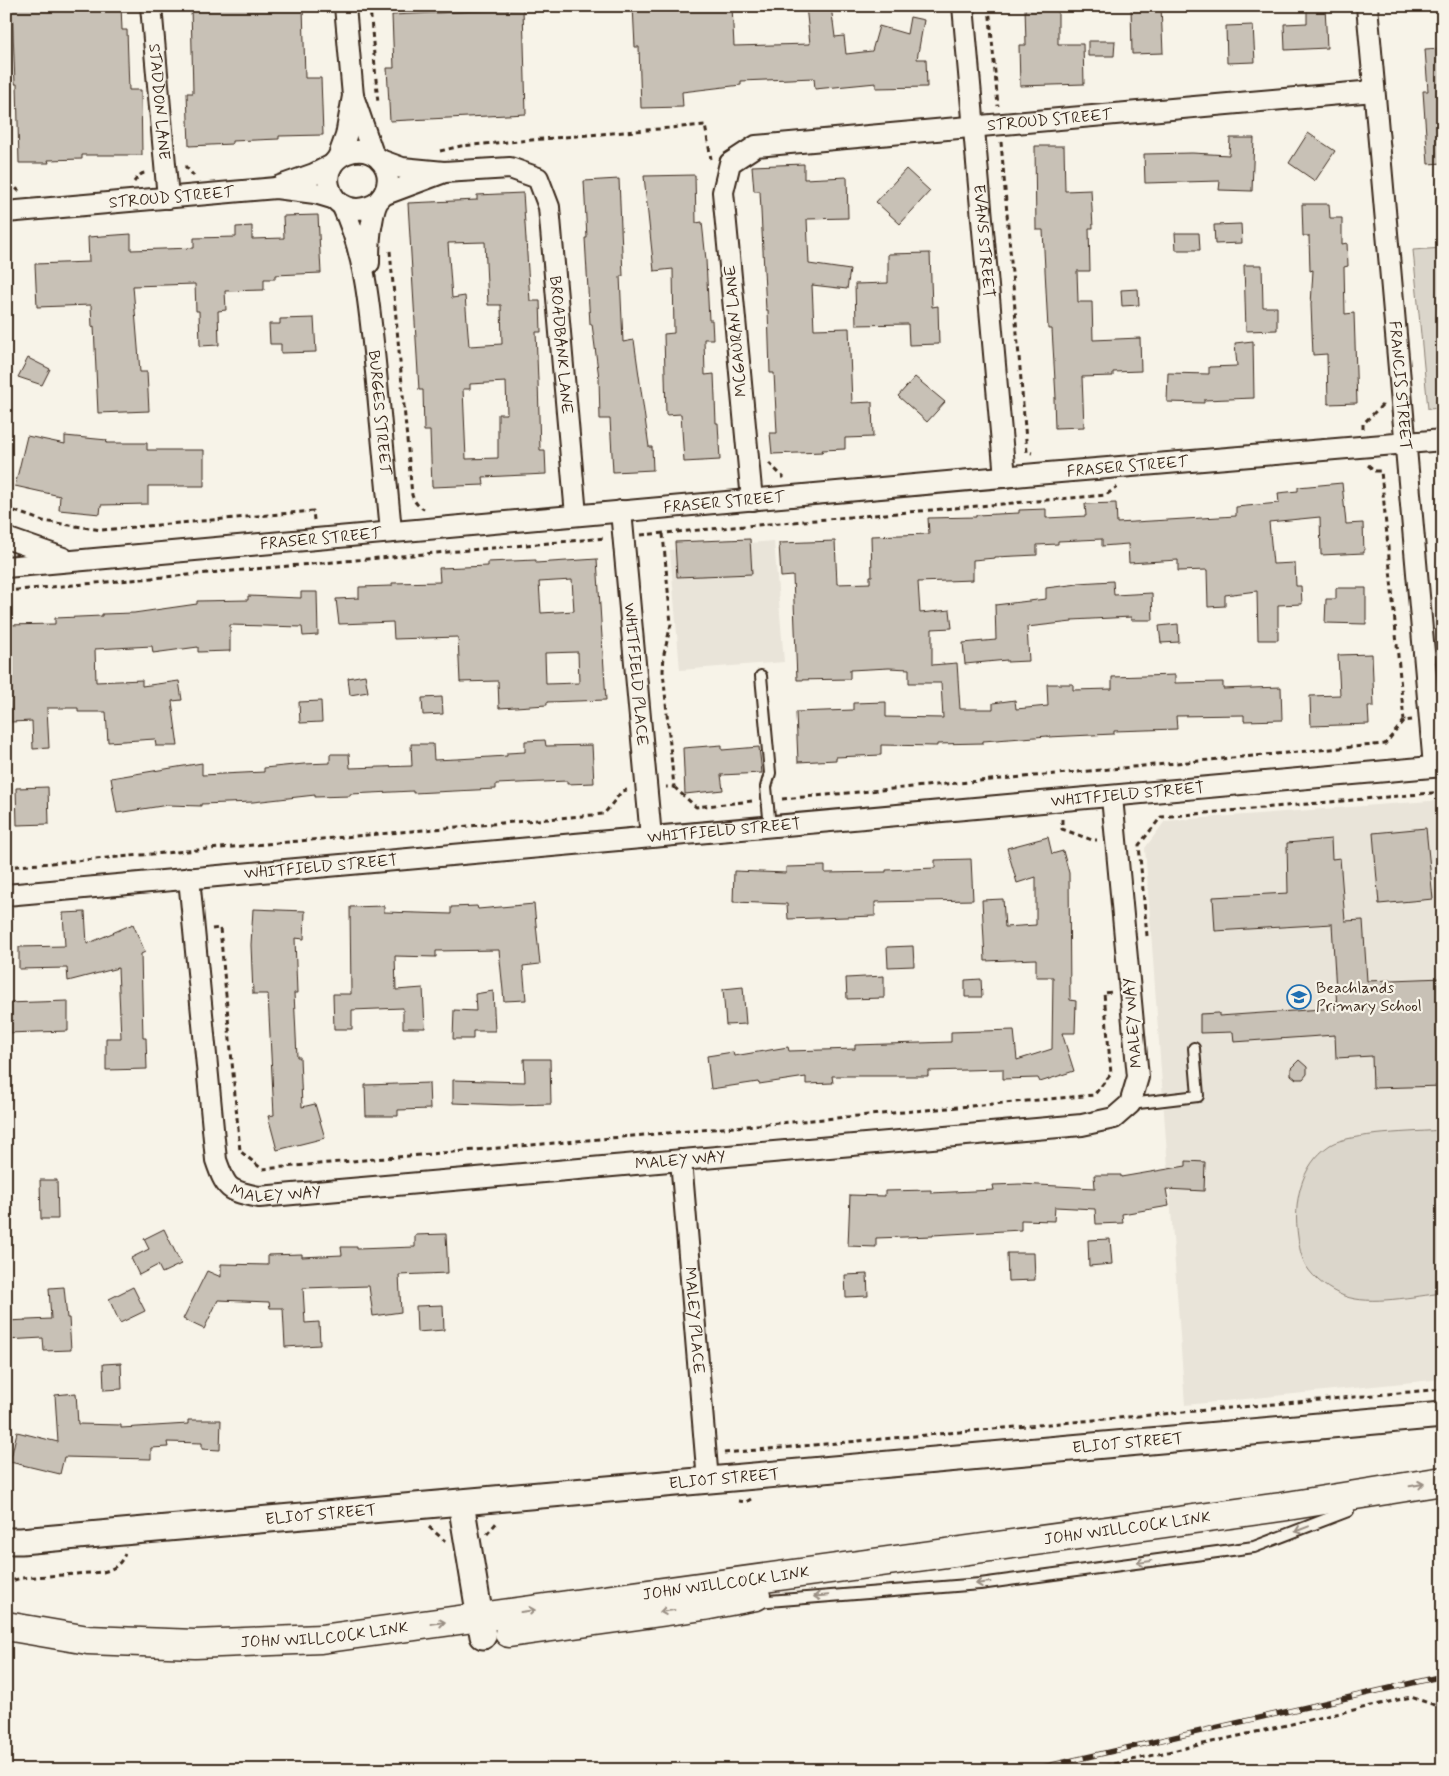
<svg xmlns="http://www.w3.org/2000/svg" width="1449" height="1776" font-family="Mynerve,sans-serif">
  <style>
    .built { fill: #e9e4d9 }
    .green { fill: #dbd6cb; stroke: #8b8074 }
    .building { fill: #c8c1b6; stroke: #3b2a1e; fill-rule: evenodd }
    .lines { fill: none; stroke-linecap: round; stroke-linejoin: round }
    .service-casing { stroke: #3b2a1e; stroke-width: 14 }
    .minor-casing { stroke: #3b2a1e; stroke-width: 24 }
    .tertiary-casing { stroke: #3b2a1e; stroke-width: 29 }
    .primary-casing { stroke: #3b2a1e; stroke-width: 31 }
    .path { stroke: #3b2a1e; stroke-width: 3; stroke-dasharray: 5 4; stroke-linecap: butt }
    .service { stroke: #f7f3e8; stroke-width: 10 }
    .minor { stroke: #f7f3e8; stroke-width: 20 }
    .tertiary { stroke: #f7f3e8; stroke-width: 25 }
    .primary { stroke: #f7f3e8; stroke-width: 28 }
    .rail-casing { stroke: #3b2a1e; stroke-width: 5.5 }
    .rail { stroke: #f7f3e8; stroke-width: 4; stroke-dasharray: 11; stroke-linecap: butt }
    .oneway { stroke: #998e83 }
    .labels { text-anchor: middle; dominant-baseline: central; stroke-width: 4.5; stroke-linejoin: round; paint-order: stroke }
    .street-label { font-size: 16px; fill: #3b2a1e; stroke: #f7f3e8 }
    .poi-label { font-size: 16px; fill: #3b2a1e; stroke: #f7f3e8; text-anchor: start }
  </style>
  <rect width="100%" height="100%" fill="#f7f3e8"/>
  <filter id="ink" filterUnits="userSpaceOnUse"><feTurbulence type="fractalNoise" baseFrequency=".02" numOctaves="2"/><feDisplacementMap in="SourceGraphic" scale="10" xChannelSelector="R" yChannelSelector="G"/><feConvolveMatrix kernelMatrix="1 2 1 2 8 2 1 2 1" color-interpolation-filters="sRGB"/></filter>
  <g filter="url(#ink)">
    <g class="built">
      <polygon points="774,541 784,662 680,670 670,550"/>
      <polygon points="1443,800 1443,1379 1185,1405 1145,848 1165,821"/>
    </g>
    <g class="green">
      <polygon points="1443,248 1443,408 1428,409 1413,250"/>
      <path d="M1443 1130V1293C1415 1296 1370 1306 1344 1296 1329 1290 1315 1280 1306 1266 1301 1257 1299 1246 1298 1237 1293 1204 1300 1165 1330 1145 1349 1133 1417 1132 1443 1130Z"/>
    </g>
    <g class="building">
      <polygon points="12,6 121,6 122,30 127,30 129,90 141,90 142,155 82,155 82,159 48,160 49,163 19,163 17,84 15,84"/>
      <polygon points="191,6 303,6 305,78 321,78 323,135 279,136 279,139 232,141 232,144 189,146 187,93 193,93"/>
      <polygon points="633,6 732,6 734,46 810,44 806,6 831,6 835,37 844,36 846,54 872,51 879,26 907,34 910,17 924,20 917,59 926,59 927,87 876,88 876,83 815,89 814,78 741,81 741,85 682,92 683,107 641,108 639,47 635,47"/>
      <polygon points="1025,6 1058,6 1058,44 1083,44 1084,84 1020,86 1019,45 1026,45"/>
      <polygon points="1131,6 1161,6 1163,53 1132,54"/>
      <polygon points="1307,6 1325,6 1327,48 1285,50 1284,24 1307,23"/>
      <polygon points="523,9 526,114 390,121 387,68 394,68 392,15"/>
      <polygon points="1253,25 1255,62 1227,63 1226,26"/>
      <polygon points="1088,41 1115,41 1114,56 1088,56"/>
      <polygon points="1443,48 1443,163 1428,164 1423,91 1428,91 1425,49"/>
      <polygon points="1308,133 1335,151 1315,181 1289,163"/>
      <polygon points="1230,138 1254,138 1252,191 1219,190 1220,181 1145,183 1144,154 1192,153 1229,155"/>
      <polygon points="1035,146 1064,146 1065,191 1091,190 1093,228 1089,228 1090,271 1077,271 1078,302 1092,302 1093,340 1140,338 1141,371 1113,372 1113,376 1082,377 1084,427 1055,428 1054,398 1056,398 1052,329 1048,329 1043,230 1036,230"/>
      <polygon points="804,164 804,179 847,177 848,218 807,219 809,264 850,270 847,289 812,285 814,329 849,328 852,403 872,402 873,437 845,438 845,449 822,450 823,452 772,454 770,433 777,433 774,373 770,373 768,310 766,310 760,191 754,191 752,166"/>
      <polygon points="906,169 930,191 900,224 876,202"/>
      <polygon points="695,175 696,223 702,222 706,260 709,320 712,320 713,339 704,339 705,375 714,374 716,423 718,423 720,460 684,462 681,414 666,415 664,334 674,333 673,269 654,271 644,176"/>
      <polygon points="619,179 623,276 620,276 623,342 634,340 649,447 652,447 653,470 613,472 610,419 600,419 599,378 592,324 590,324 585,238 587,238 584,181"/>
      <path d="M523 193 530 301H540L541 332H536L538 381 540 450H545L546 474 483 477 484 485 432 487 430 431H424L423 390H419L408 203 477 200V195ZM485 242 488 305H501L502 344 469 346 465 296 452 298 448 243ZM506 382 507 414H498V458L466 459 463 389H470V384Z"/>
      <polygon points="1302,204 1329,204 1330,218 1342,218 1342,244 1347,243 1348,266 1344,267 1345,314 1354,313 1357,403 1328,404 1327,354 1313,355 1311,305 1313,270 1310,271 1309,236 1303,236"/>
      <polygon points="318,215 321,273 275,275 275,279 264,279 264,290 225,291 226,310 218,311 219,345 200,346 199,311 196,311 195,284 133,286 140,372 147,372 149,411 98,413 94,326 92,327 91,305 37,307 35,264 89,262 88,237 131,234 131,250 194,248 194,238 236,237 236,227 252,226 252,239 284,238 283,216"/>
      <polygon points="1241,224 1242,243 1215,244 1214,225"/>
      <polygon points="1175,233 1199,233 1200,250 1176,250"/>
      <polygon points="930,253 932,307 938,306 939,344 909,345 908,324 856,325 855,284 888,283 888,254"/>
      <polygon points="1244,265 1262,265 1263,307 1277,307 1277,330 1246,331"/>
      <polygon points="1138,289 1139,305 1122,306 1121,290"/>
      <polygon points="314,318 316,352 281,353 281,344 270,344 269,324 280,324 280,319"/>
      <polygon points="1253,341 1254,398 1204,400 1204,403 1167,402 1168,373 1209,374 1209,367 1237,366 1235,343"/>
      <polygon points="28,358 50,369 42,385 18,377"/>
      <polygon points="915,377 945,402 927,422 898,396"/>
      <polygon points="27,436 65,444 65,436 107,440 106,443 147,443 147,450 204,450 204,486 148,486 148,504 101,505 100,514 59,510 60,496 15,486"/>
      <polygon points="1342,483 1346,524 1363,523 1364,553 1321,555 1320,517 1269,522 1273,564 1295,563 1296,586 1301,586 1302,604 1278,605 1278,640 1258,640 1257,591 1225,595 1225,606 1208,607 1207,570 1178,571 1178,560 1129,563 1128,544 1102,546 1102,539 1058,541 1058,544 1037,545 1037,555 995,557 995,558 973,560 973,580 918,582 920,613 950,610 952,628 932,629 932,665 957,663 960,709 993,709 993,703 1015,700 1016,709 1048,706 1047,684 1073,684 1073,690 1112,689 1112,677 1175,675 1175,683 1223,682 1223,689 1281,687 1282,720 1244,721 1244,715 1176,716 1177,729 1114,731 1114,734 1048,737 1048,736 983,741 983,743 937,744 937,746 881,745 881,755 836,757 836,760 798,762 796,712 853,710 853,703 886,702 886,717 943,718 941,683 909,683 909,669 889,668 850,670 850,679 797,680 793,576 781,577 779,543 835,541 837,584 870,583 870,576 872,576 871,536 929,534 928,518 976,517 976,515 1019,513 1019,510 1046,509 1046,518 1086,516 1085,504 1116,503 1117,523 1236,516 1236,507 1279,503 1278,493 1298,491 1298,487"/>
      <polygon points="750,539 752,574 677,577 675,542"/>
      <path d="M597 559 606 700 547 702V705L499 708 498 681 460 682 458 637 394 639 393 622 339 624 336 599 359 598V587L392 586V583L440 582 439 568 488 566V562L536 560V563ZM572 580 574 611 541 613 539 582ZM578 652 579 683 546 684 545 653Z"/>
      <polygon points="1113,581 1114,595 1152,593 1153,620 1131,620 1131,617 1072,620 1072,622 1027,627 1029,661 1007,662 1007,660 965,664 963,643 996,640 995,605 1046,599 1046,588 1078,584 1078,583"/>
      <polygon points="1336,588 1366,588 1366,624 1325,623 1326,599 1336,599"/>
      <polygon points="301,592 317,592 318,635 303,636 302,627 230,625 230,651 198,652 198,647 153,653 152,646 95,649 96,682 142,680 142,686 179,681 182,700 172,701 178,746 156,746 155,739 108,742 106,712 78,712 78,708 47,708 49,748 33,749 32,721 11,722 8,676 6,676 6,625 55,624 55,618 102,616 102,614 134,613 197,604 197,601 248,600 248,596 301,598"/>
      <polygon points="1178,624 1179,642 1161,643 1159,626"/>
      <polygon points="1372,654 1374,706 1368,706 1369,724 1311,726 1310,696 1340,695 1338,655"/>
      <polygon points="365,675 368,692 350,695 348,678"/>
      <polygon points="442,697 443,714 423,715 422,698"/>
      <polygon points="321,701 322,722 300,723 299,702"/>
      <polygon points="545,740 546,746 592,745 594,783 567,784 567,781 496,784 496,789 413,793 413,791 350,794 350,796 315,797 315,795 253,802 201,804 201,806 168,805 117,813 111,778 202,763 202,775 264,772 264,768 304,764 330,763 330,754 349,754 350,768 412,766 411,744 433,744 434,760 457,759 507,756 507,753 525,752 525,741"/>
      <polygon points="722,745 722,750 759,747 762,773 721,775 723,790 685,794 683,748"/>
      <polygon points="48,787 49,824 17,825 16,788"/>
      <polygon points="1426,828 1433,899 1379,904 1373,833"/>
      <polygon points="1048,837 1052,854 1063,851 1069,873 1070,1000 1076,1001 1075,1033 1062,1033 1074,1071 1040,1082 1038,1078 1003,1079 1003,1069 928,1071 928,1076 832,1076 833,1083 806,1084 806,1077 759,1084 758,1082 711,1089 707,1056 733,1052 734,1056 788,1047 789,1051 855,1049 855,1045 951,1042 951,1032 1014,1030 1017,1060 1052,1049 1053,977 1036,977 1036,959 985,961 982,900 1003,899 1005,927 1036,925 1036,877 1017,883 1007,848"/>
      <polygon points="1331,839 1332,859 1340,858 1345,921 1363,920 1367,981 1443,978 1443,1086 1373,1088 1372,1056 1336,1058 1335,1035 1234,1042 1233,1032 1200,1033 1200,1014 1219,1013 1219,1016 1337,1008 1332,924 1215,931 1213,897 1288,893 1287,843"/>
      <polygon points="971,859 973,900 875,902 875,916 788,919 787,904 733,902 734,871 786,873 786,867 825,866 825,873 886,872 886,870 935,868 935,860"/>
      <polygon points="534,904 540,964 523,966 526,1000 504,1001 499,950 436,951 436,957 395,956 396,990 423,988 425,1028 403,1028 403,1008 352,1010 352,1029 334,1029 333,994 351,994 350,907 384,906 384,912 451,914 451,907 477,906 478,909"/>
      <polygon points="253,909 305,911 304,939 295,938 297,993 294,993 297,1057 300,1057 302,1107 315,1104 325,1138 277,1150 268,1116 274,1115 268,994 253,994 251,945"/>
      <polygon points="85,912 87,944 133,924 145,952 141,954 143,1038 146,1038 147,1069 106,1070 106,1038 121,1038 118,968 68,981 67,968 19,969 19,947 65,946 63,913"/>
      <polygon points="913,946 914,966 888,967 887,947"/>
      <polygon points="884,976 884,998 847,999 846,978"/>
      <polygon points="981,979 982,997 965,997 965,980"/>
      <polygon points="743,987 746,1024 726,1025 723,989"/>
      <polygon points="493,991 495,1031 473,1031 473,1039 453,1039 454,1010 476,1011 475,994"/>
      <polygon points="68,1001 68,1031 6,1033 6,1003"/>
      <polygon points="524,1059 550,1059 551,1104 511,1105 453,1103 453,1080 525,1082"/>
      <polygon points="1299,1060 1307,1067 1307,1074 1303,1079 1296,1079 1291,1075 1291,1068"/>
      <polygon points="429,1083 430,1109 398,1110 398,1116 366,1116 365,1085"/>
      <polygon points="1186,1161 1205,1162 1204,1191 1166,1189 1169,1206 1122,1214 1123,1223 1096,1224 1095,1209 1055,1207 1054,1221 1021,1220 1021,1230 933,1235 933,1236 876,1238 876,1247 848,1246 850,1195 885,1196 885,1191 931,1190 931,1193 994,1190 993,1185 1020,1184 1095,1188 1094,1175 1121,1175 1121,1177 1186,1166"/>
      <polygon points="40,1180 57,1180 58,1219 41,1219"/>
      <polygon points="164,1229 181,1264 162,1273 158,1265 139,1275 131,1258 149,1249 144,1239"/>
      <polygon points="446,1234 448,1273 399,1275 401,1312 373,1316 369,1286 303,1288 305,1323 319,1322 320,1345 285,1347 283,1308 270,1308 269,1302 218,1300 204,1329 183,1319 207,1271 221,1277 221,1264 268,1265 268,1255 302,1254 302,1257 342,1255 341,1247 357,1247 357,1249 415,1247 415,1235"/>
      <polygon points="1110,1239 1112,1264 1089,1266 1088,1240"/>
      <polygon points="1007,1253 1034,1253 1035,1280 1008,1281"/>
      <polygon points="867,1274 868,1296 846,1297 845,1275"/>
      <polygon points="64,1287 67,1318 69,1318 71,1350 44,1351 43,1338 6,1340 6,1321 51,1319 49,1288"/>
      <polygon points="133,1287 145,1311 120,1323 109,1299"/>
      <polygon points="443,1305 444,1330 417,1332 416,1306"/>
      <polygon points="121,1363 122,1389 104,1390 103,1364"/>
      <polygon points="76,1393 78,1424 121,1425 121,1428 188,1424 188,1420 221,1420 220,1450 202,1449 202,1443 167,1442 168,1447 151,1448 151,1459 64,1457 60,1474 10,1462 17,1432 58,1442 55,1395"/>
    </g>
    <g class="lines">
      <g class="service-casing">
        <g id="service">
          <polyline points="761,676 770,773 766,787 770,827"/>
          <polyline points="1130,1104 1198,1096 1194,1048"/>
          <polyline points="756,1602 980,1584 1254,1547 1348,1511"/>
        </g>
      </g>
      <g class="minor-casing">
        <g id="minor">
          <path id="s1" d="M151 6 168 198"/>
          <path id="s2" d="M963 6 1005 477"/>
          <path id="s3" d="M1367 6 1434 766"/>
          <polyline points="353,96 373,154"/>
          <polyline points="338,158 346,136 353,96 345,6"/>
          <path id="s4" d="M380 160 402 168 444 172 510 168 538 178 549 207 576 515"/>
          <polyline points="280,186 314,174 332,165"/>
          <polyline points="383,195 442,173"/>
          <path id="s5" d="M342 205C367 257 370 315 376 372 381 425 386 478 391 531"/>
          <path id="s6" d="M6 212 276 188 315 193 335 199"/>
          <path d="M369 263C369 250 369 235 372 222 373 216 374 209 377 203 378 200 382 198 384 194 388 186 389 177 386 169 372 136 321 152 329 186 335 210 358 214 377 203"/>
          <path id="s7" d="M752 500 723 192 730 163 756 146 1374 91"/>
          <path id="s8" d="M621 511 651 837"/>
          <polyline points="6,538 63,558"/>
          <path id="s9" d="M6 567 1036 474 1443 440"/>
          <path id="s10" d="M189 878 216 1160C226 1189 228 1191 259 1197L1082 1125 1114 1118 1130 1104 1138 1077 1112 797"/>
          <path id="s11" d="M6 895 1443 766"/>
          <path id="s12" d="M681 1160 708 1481"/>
        </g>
      </g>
      <g class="tertiary-casing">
        <g id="tertiary">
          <polyline points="461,1503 483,1636"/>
          <path id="s13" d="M6 1541H21L1443 1415"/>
        </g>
      </g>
      <g class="primary-casing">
        <g id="primary">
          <path id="s14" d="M6 1626 88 1640 195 1644 321 1639 1281 1507 1443 1481"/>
          <polyline points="509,1633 704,1606 756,1596"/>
        </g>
      </g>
      <g class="path">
        <polyline points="370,6 378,104"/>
        <polyline points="989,6 998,106"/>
        <polyline points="1001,142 1027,452 1032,453"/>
        <polyline points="440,151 461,146 705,125 711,159"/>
        <polyline points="185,166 194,176"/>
        <polyline points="6,174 11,184 19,191"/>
        <path d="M134 182C137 178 141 172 147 173"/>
        <path d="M390 251 412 495C414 501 417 506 424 509"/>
        <polyline points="1363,429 1363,424 1382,405 1382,403"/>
        <polyline points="769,463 784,478"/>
        <polyline points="1368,465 1375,471 1381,471 1404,721"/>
        <polyline points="6,508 43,521 102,530 313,511 314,520"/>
        <polyline points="663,534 671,624 664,654 663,671 674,787 666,787"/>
        <polyline points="641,535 1106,495 1117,487"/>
        <polyline points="6,591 605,538"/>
        <polyline points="674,787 696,807 753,801"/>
        <polyline points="782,799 1385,744 1404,721 1412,720"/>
        <polyline points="1062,819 1062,829 1092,840 1097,840"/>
        <polyline points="6,867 604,814 622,791 627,790"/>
        <polyline points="212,929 220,928 240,1151 262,1169 1094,1095 1111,1074 1104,993 1112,992"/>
        <polyline points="1147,936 1139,845 1161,817 1443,792"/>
        <polyline points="724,1453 1443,1389"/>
        <polyline points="738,1501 746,1502 751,1499"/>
        <polyline points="429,1527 445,1541"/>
        <polyline points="487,1534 498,1521"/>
        <path d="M6 1585 11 1581 21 1578 103 1572C114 1569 120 1565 125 1554"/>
        <path d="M6 1709C17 1721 11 1743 6 1756"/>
        <polyline points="1088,1770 1411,1697 1443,1708"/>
      </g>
      <use href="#service" class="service"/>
      <use href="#minor" class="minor"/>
      <use href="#tertiary" class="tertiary"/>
      <use href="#primary" class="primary"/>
      <g class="rail-casing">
        <g id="rail">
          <polyline points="6,1768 11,1770"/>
          <polyline points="1030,1770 1443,1676"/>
        </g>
      </g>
      <use href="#rail" class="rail"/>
    </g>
    <defs><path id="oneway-shaft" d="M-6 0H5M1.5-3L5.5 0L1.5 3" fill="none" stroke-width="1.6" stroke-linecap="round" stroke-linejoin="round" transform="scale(1.25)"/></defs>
    <g class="oneway">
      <use href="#oneway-shaft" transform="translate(1417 1485) rotate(-9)"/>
      <use href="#oneway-shaft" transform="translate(1302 1529) rotate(159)"/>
      <use href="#oneway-shaft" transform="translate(1144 1562) rotate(172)"/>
      <use href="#oneway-shaft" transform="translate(983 1583) rotate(173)"/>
      <use href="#oneway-shaft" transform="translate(821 1596) rotate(175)"/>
      <use href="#oneway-shaft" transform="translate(528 1611) rotate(-8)"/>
      <use href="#oneway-shaft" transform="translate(667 1611) rotate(172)"/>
      <use href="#oneway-shaft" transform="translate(438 1623) rotate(-8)"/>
    </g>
  </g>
  <defs>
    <g id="school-ring" transform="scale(1.25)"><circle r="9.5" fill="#f7f3e8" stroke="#1f6fb2" stroke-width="1.5"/><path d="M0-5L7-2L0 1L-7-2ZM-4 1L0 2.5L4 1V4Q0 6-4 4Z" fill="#1f6fb2"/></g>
  </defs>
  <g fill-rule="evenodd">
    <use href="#school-ring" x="1299" y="997"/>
  </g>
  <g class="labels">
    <g class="street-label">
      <text stroke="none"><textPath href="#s1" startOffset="96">STADDON LANE</textPath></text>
      <text stroke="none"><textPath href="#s7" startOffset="665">STROUD STREET</textPath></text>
      <text stroke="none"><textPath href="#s6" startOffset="166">STROUD STREET</textPath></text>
      <text stroke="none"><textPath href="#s2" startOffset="236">EVANS STREET</textPath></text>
      <text transform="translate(736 331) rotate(-95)">MCGAURAN LANE</text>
      <text stroke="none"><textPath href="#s4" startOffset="331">BROADBANK LANE</textPath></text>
      <text stroke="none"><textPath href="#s3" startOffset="381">FRANCIS STREET</textPath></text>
      <text stroke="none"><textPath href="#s5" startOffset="212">BURGES STREET</textPath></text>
      <text stroke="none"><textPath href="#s9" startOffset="1126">FRASER STREET</textPath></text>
      <text stroke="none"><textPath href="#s9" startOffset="721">FRASER STREET</textPath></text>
      <text stroke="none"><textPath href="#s9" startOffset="316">FRASER STREET</textPath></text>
      <text stroke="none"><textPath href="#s8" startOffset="164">WHITFIELD PLACE</textPath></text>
      <text stroke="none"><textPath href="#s11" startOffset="1126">WHITFIELD STREET</textPath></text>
      <text stroke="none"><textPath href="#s11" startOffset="721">WHITFIELD STREET</textPath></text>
      <text stroke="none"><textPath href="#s11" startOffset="316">WHITFIELD STREET</textPath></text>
      <text transform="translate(1133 1023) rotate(-95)">MALEY WAY</text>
      <text stroke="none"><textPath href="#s10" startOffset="768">MALEY WAY</textPath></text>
      <text stroke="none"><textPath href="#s10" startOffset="362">MALEY WAY</textPath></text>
      <text stroke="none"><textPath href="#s12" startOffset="161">MALEY PLACE</textPath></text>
      <text stroke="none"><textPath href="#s13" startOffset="1126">ELIOT STREET</textPath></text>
      <text stroke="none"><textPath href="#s13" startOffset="721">ELIOT STREET</textPath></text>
      <text stroke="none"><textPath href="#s13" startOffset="316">ELIOT STREET</textPath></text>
      <text stroke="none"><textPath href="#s14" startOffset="1130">JOHN WILLCOCK LINK</textPath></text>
      <text stroke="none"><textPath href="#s14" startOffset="725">JOHN WILLCOCK LINK</textPath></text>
      <text stroke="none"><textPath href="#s14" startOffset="320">JOHN WILLCOCK LINK</textPath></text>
    </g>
    <g class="poi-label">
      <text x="1316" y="988">Beachlands<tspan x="1316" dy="18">Primary School</tspan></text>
    </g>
  </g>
  <rect width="1449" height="1776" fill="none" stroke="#f7f3e8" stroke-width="25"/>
  <rect x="12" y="12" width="1424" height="1751" fill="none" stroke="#3b2a1e" stroke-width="2" filter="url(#ink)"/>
</svg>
